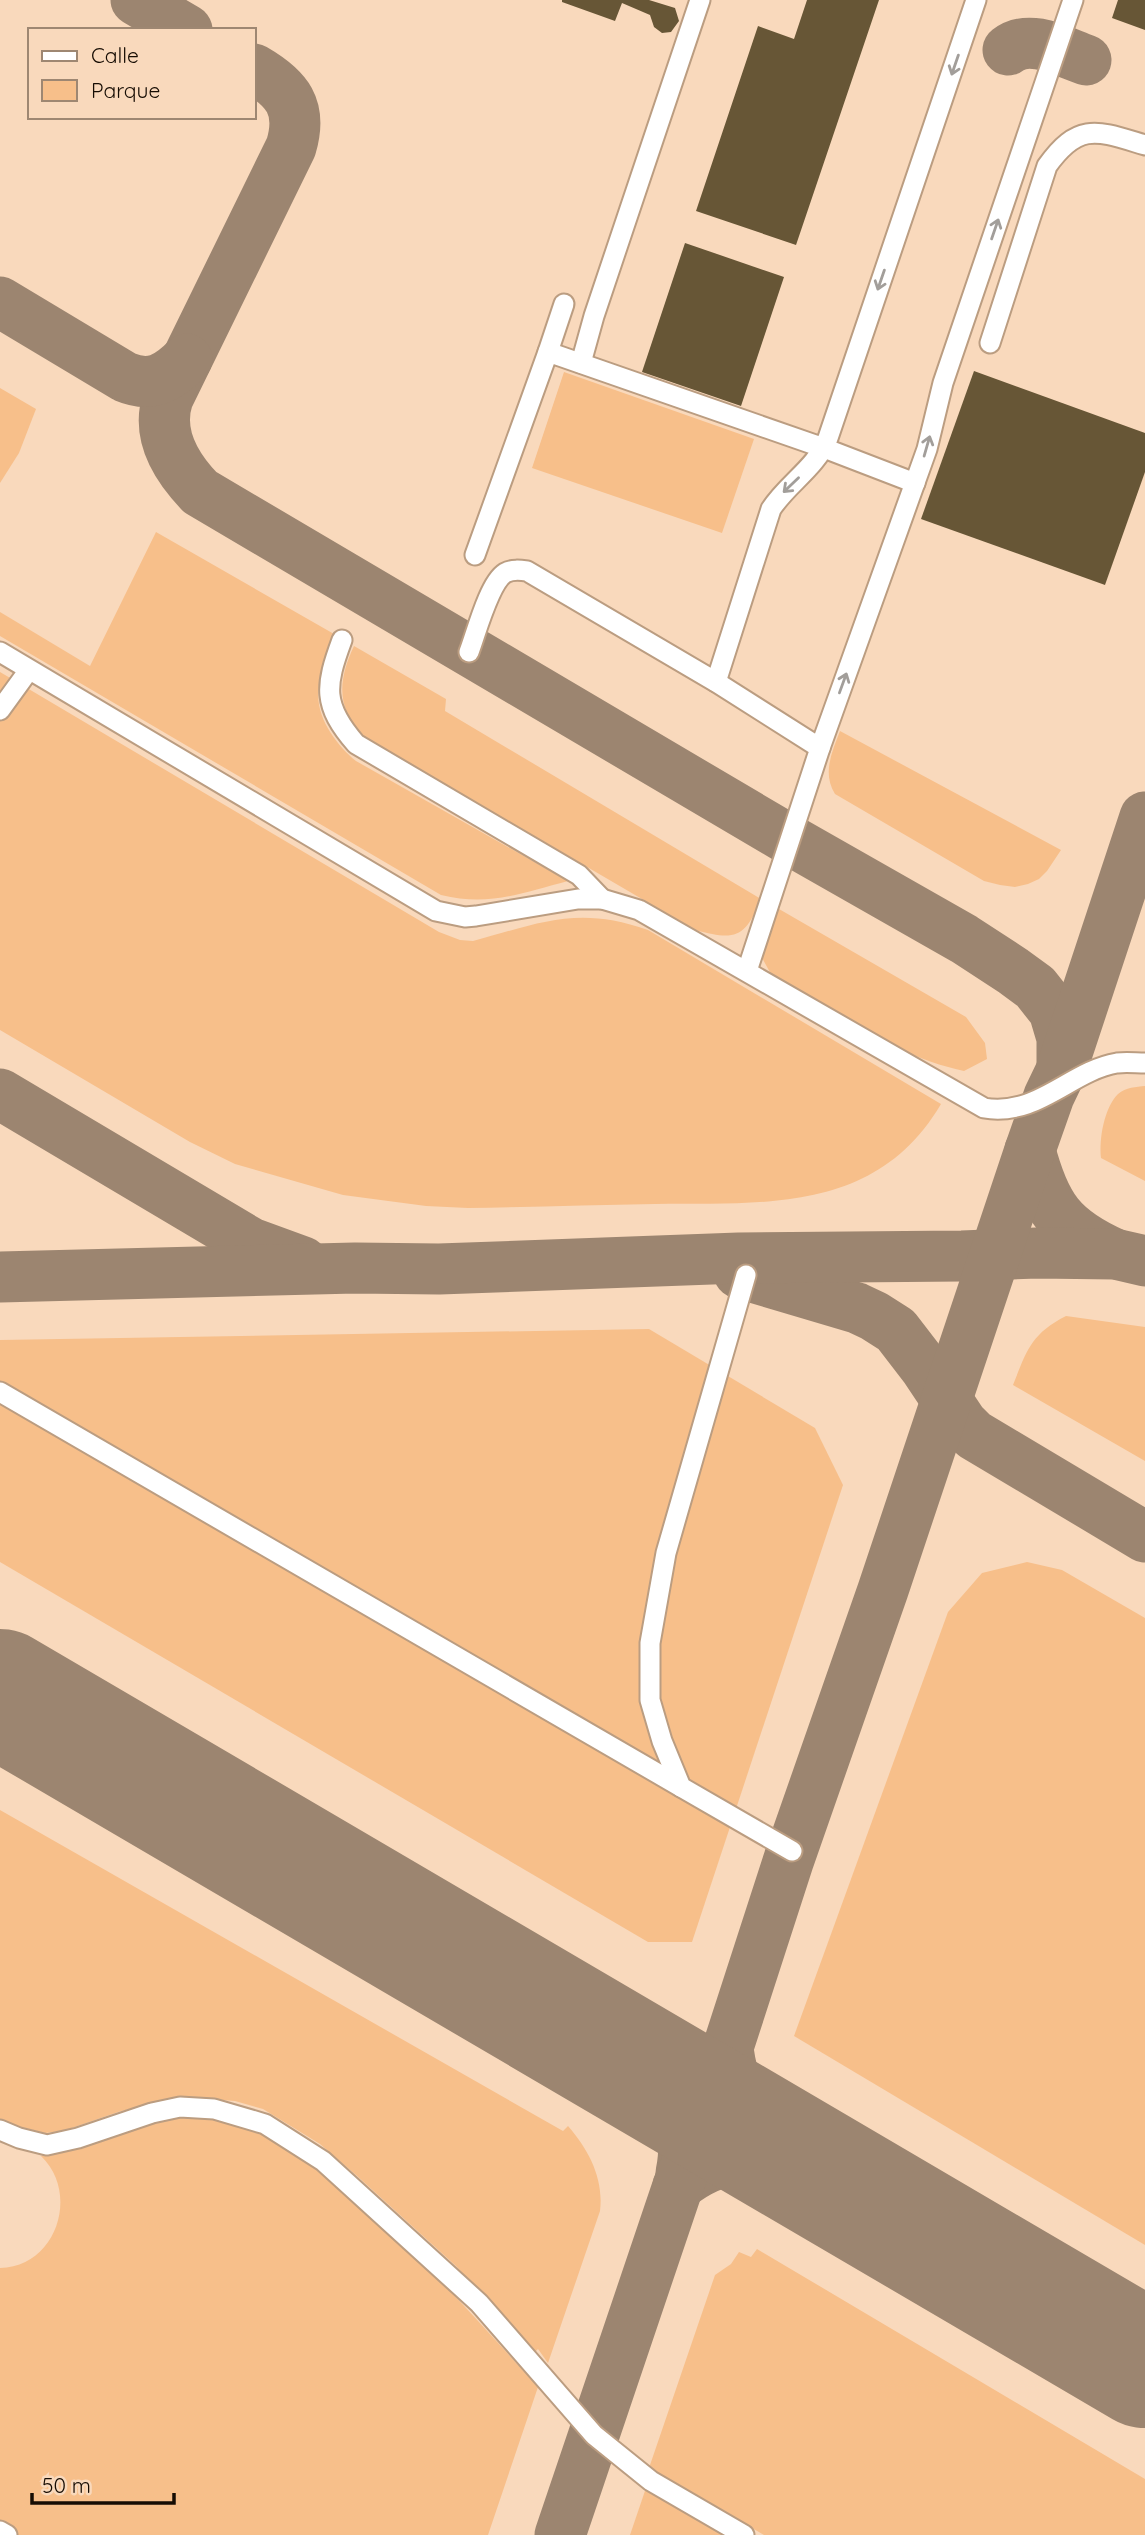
<svg xmlns="http://www.w3.org/2000/svg" width="1145" height="2535" font-family="Quicksand,sans-serif">
  <style>
    .green { fill: #f7bf8a }
    .lines { fill: none; stroke-linecap: round; stroke-linejoin: round }
    .taxiway { stroke: #9c8570; stroke-width: 51 }
    .runway { stroke: #9c8570; stroke-width: 128 }
    .building { fill: #675636 }
    .minor-casing { stroke: #bb9d81; stroke-width: 23 }
    .minor { stroke: #fff; stroke-width: 19 }
    .oneway { stroke: #a29e9a }
  </style>
  <rect width="100%" height="100%" fill="#f9d9bc"/>
  <g class="green">
    <polygon points="564,372 754,439 722,533 532,468"/>
    <polygon points="0,388 36,409 19,453 0,483"/>
    <path d="M156 532 334 634C329 652 322 670 319 688 314 715 336 745 356 761L568 881C522 893 489 907 441 895L0 636V612L90 666Z"/>
    <path d="M354 646 446 699 445 711 761 899C745 938 736 941 695 930L363 736C336 708 338 680 354 646Z"/>
    <path d="M0 672 439 932 460 940 473 941C540 923 578 905 648 930L941 1104C877 1213 765 1203 655 1204 593 1205 530 1207 468 1208L426 1206 343 1195 235 1164 190 1142 0 1030Z"/>
    <path d="M840 731 1061 850 1047 871 1039 879 1028 884 1015 887 1000 885 984 881 835 794C822 773 832 752 840 731Z"/>
    <path d="M779 909 966 1017 985 1043 987 1059 964 1071C894 1056 834 1012 772 976L761 956Z"/>
    <path d="M1145 1086V1181L1101 1158C1099 1139 1104 1108 1118 1094 1126 1087 1136 1087 1145 1086Z"/>
    <path d="M1066 1316 1145 1327V1461L1013 1385C1027 1350 1031 1334 1066 1316Z"/>
    <polygon points="649,1329 815,1428 843,1485 692,1942 648,1942 0,1562 0,1340"/>
    <polygon points="1027,1562 1062,1570 1145,1618 1145,2245 794,2036 948,1612 982,1573"/>
    <path d="M0 1810 563 2131 568 2126C589 2150 604 2179 600 2211L548 2363 538 2349 534 2353 456 2266 356 2175 320 2144 263 2109 235 2101 186 2097 121 2111 63 2131 45 2133 26 2131 0 2120Z"/>
    <path d="M192 2116C213 2119 234 2121 254 2129 277 2138 298 2156 317 2170 400 2232 469 2311 538 2387L488 2535H17L0 2524V2268C57 2267 80 2193 41 2156L145 2123Z"/>
    <polygon points="757,2249 1145,2479 1145,2535 764,2535 649,2468 715,2275 731,2264 739,2252 751,2257"/>
    <polygon points="647,2485 734,2535 630,2535"/>
  </g>
  <g class="lines">
    <g class="taxiway">
      <polyline points="136,0 187,30"/>
      <path d="M1008 50C1030 33 1063 52 1086 60"/>
      <path d="M254 69C287 88 303 107 291 147L168 398C156 434 175 466 200 492L790 840 964 939 1013 971 1035 987 1054 1011 1062 1038V1066"/>
      <path d="M0 302 125 377C151 388 168 378 187 359"/>
      <polyline points="0,1094 251,1243 303,1262"/>
      <path d="M1030 1150C1045 1207 1061 1230 1115 1254"/>
      <polyline points="739,1273 857,1308 874,1316 896,1330 926,1369 962,1423 974,1435 1145,1537"/>
      <polyline points="0,1277 355,1268 439,1269 739,1258 962,1256 1037,1253 1115,1254 1145,1261"/>
      <path d="M728 2049C734 2092 746 2116 776 2148"/>
      <path d="M642 2070C673 2105 691 2125 681 2173"/>
      <path d="M678 2186C719 2153 756 2154 805 2165"/>
      <polyline points="560,2535 678,2186 708,2109 789,1859 883,1590 1030,1150 1049,1096 1061,1071 1145,817"/>
    </g>
    <polyline class="runway" points="0,1693 1145,2364"/>
  </g>
  <g class="building">
    <polygon points="562,0 649,0 675,8 679,21 671,32 662,33 654,27 650,15 622,3 615,21 562,2"/>
    <polygon points="807,0 879,0 796,245 696,211 758,26 794,39"/>
    <polygon points="1118,0 1145,0 1145,30 1112,18"/>
    <polygon points="685,243 784,277 741,406 642,372"/>
    <polygon points="974,371 1145,433 1145,472 1105,585 921,519"/>
  </g>
  <g class="lines">
    <g class="minor-casing">
      <g id="minor">
        <path d="M990 343 1047 166C1079 121 1098 131 1145 145"/>
        <polyline points="548,352 564,304"/>
        <polyline points="581,363 594,316 700,0"/>
        <polyline points="475,555 548,352 824,448 915,483"/>
        <path d="M342 640C325 686 322 705 356 744L579 875 602 899"/>
        <path d="M0 652 436 911 465 917 476 916 578 899H602L639 910 984 1108C1038 1117 1070 1071 1117 1063 1126 1062 1136 1063 1145 1063"/>
        <path d="M469 652C476 634 489 583 505 573 512 569 520 570 527 571L716 682 820 748 747 971"/>
        <path d="M716 682 771 509C788 483 816 468 828 438L976 0"/>
        <polyline points="0,710 29,670"/>
        <polyline points="820,748 927,449 943,383 1073,0"/>
        <polyline points="746,1275 666,1553 650,1643 650,1700 662,1741 681,1787 792,1851"/>
        <polyline points="0,1392 681,1787"/>
        <polyline points="0,2130 19,2138 47,2145 78,2138 152,2113 180,2107 214,2109 265,2124 323,2161 479,2303 594,2435 651,2481 744,2535"/>
        <polyline points="0,2531 7,2535"/>
      </g>
    </g>
    <use href="#minor" class="minor"/>
  </g>
  <defs><path id="oneway-shaft" d="M-6 0H5M1.5-3L5.5 0L1.5 3" fill="none" stroke-width="1.6" stroke-linecap="round" stroke-linejoin="round" transform="scale(1.75)"/></defs>
  <g class="oneway">
    <use href="#oneway-shaft" transform="translate(955 65) rotate(109)"/>
    <use href="#oneway-shaft" transform="translate(995 229) rotate(-71)"/>
    <use href="#oneway-shaft" transform="translate(881 280) rotate(109)"/>
    <use href="#oneway-shaft" transform="translate(927 446) rotate(-74)"/>
    <use href="#oneway-shaft" transform="translate(791 485) rotate(136)"/>
    <use href="#oneway-shaft" transform="translate(843 683) rotate(-70)"/>
  </g>
  <rect x="28" y="28" width="228" height="91" fill="#f9d9bc" stroke="#9e8772" stroke-width="2"/>
  <rect x="42" y="51" width="35" height="10" fill="#ffffff" stroke="#9e8772" stroke-width="2"/>
  <text x="91" y="63" font-size="21" fill="#160c03">Calle</text>
  <rect x="42" y="80" width="35" height="21" fill="#f7bf8a" stroke="#9e8772" stroke-width="2"/>
  <text x="91" y="98" font-size="21" fill="#160c03">Parque</text>
  <path d="M32 2493v10h142v-10" fill="none" stroke="#160c03" stroke-width="3.5"/>
  <text x="42" y="2493" font-size="21" fill="#160c03" stroke="#f9d9bc" stroke-width="5" paint-order="stroke">50 m</text>
</svg>
